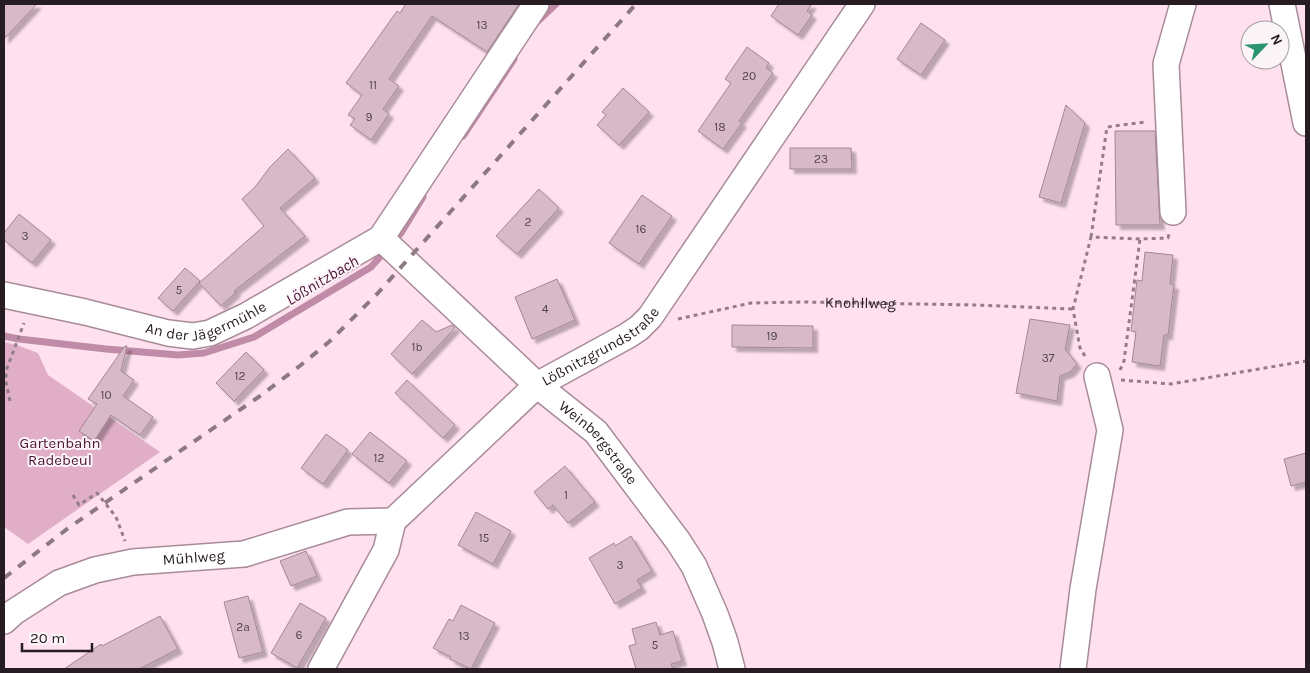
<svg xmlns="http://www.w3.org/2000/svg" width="1310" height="673" font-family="Karla,sans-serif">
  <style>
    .green { fill: #e1aec8 }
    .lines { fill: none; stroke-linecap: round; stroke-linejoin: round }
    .stream { stroke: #bf8ba6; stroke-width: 7 }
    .building { fill: #d7b9c8; stroke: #a38695; filter: url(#shadow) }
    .minor-casing { stroke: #a88b99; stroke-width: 28 }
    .path { stroke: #937e88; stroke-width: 3; stroke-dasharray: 4 4; stroke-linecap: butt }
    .minor { stroke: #fff; stroke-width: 25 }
    .rail { stroke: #8d7983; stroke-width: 4; stroke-dasharray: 9 9; stroke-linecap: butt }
    .labels { text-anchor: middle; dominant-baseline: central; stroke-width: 4; stroke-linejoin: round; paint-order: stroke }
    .number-label { font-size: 12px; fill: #53434c }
    .street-label { font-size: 15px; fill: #271c22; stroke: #fbf5f8 }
    .park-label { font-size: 15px; fill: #501138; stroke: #fbf5f8 }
    .water-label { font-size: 16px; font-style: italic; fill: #4f1138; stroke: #fbf5f8 }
  </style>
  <defs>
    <filter id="shadow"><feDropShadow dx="4.5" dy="4.5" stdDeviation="1" flood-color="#0004"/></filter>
  </defs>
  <rect width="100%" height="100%" fill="#ffe0ef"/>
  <polygon class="green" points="4,342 17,345 38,353 48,375 160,452 28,544 4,527"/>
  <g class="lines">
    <g class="stream">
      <polyline points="538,21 556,4"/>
      <polyline points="463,136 514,59"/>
      <polyline points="4,336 19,339 106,349 178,355 204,353 254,337 371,267 401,233 423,197"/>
    </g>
  </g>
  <g class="building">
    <polygon points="4,4 37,4 4,39"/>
    <polygon points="406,4 519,4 487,52 432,16 389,79 399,86 383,109 389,114 371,140 350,125 355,119 348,115 362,95 346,83 397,11 400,13"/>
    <polygon points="779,4 812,4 807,11 812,15 798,35 771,16"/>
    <polygon points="921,23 945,40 921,75 897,59"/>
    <polygon points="747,47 769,63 766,68 773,73 739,121 742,123 723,149 698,131 731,83 725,79"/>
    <polygon points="623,88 649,112 619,145 597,125 606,115 602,112"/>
    <polygon points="1066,105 1085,123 1061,203 1039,197"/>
    <polygon points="1115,131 1155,131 1160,225 1116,225"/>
    <polygon points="790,148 851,148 852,169 790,169"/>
    <polygon points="288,149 315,178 280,208 305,236 234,291 236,292 221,306 199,283 264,226 242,199 255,187 270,167"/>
    <polygon points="539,189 559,208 517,254 496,236"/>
    <polygon points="642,195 672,216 639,264 609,243"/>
    <polygon points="19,214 51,240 32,263 4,240 4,233"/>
    <polygon points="1145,252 1173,255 1170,284 1174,285 1168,335 1164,335 1160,366 1132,362 1136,332 1131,331 1137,280 1142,281"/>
    <polygon points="185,268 200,281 173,311 158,298"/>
    <polygon points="557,279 575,320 532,339 515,297"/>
    <polygon points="1030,319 1070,325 1065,349 1077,364 1070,372 1060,376 1057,401 1016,393"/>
    <polygon points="422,320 436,332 452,325 455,328 412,374 391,354"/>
    <polygon points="732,325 813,326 813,348 732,347"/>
    <polygon points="125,346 127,346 121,371 134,380 123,396 153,417 140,435 111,415 94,441 79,431 97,404 88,399"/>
    <polygon points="246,352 264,370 234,401 216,383"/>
    <polygon points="407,380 455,425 443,438 395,393"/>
    <polygon points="370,432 407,461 389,483 352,454"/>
    <polygon points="326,434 348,450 323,484 301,468"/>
    <polygon points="1306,453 1306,482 1291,486 1284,459"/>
    <polygon points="565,466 595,502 568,523 553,505 548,509 534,492"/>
    <polygon points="476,512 511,531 493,564 458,545"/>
    <polygon points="631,536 652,571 637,580 642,588 615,604 589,558 614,543 615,546"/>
    <polygon points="306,551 317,576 291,586 280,561"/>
    <polygon points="248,596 263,652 239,658 224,602"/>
    <polygon points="300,603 326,618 297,668 271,653"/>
    <polygon points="461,605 495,623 471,669 450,659 451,657 433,648 449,619 453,621"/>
    <polygon points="160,616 178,649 139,669 64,669 101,644 102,646"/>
    <polygon points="656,622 660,635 673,631 682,661 671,664 673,669 636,669 629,646 636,644 632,629"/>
  </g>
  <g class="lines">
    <g class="minor-casing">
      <g id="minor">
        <polyline points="1282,4 1306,123"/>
        <polyline points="1173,212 1166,64 1183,4"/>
        <path id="s2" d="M381 238 537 385 596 432 678 541 694 566 715 614 725 642 732 669"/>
        <path id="s3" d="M4 295 85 312 168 333 184 335 193 336 210 333 246 316 381 238 536 4"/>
        <path id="s4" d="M4 621 14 612 59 583 95 570 133 562 244 554 348 522 393 521"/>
        <path id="s5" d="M321 669 386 550 393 521 537 385 627 336 639 328 650 317 862 4"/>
        <polyline points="1073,669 1083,589 1110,430 1097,376"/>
      </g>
    </g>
    <g class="path">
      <polyline points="1091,237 1107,127 1145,122"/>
      <path id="s1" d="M678 319 751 303 803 302 977 305 1073 309"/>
      <polyline points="1085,356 1080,348 1073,309 1091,237 1140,239 1168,238 1169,234"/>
      <polyline points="1120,370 1124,361 1140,239"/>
      <polyline points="1121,380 1171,384 1306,361"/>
      <polyline points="10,401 6,382 6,371 24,323"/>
      <polyline points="73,495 79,505 97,493 116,517 125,541"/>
    </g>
    <use href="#minor" class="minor"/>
    <polyline class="rail" points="4,578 67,529 260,396 301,365 330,341 377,294 636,4"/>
  </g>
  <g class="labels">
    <g class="number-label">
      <text x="482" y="25">13</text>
      <text x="749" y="76">20</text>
      <text x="373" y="85">11</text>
      <text x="369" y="117">9</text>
      <text x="720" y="127">18</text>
      <text x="821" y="159">23</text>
      <text x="528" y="222">2</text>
      <text x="641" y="229">16</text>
      <text x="25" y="236">3</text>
      <text x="179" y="290">5</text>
      <text x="545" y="309">4</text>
      <text x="772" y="336">19</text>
      <text x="417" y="347">1b</text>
      <text x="1048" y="358">37</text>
      <text x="240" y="376">12</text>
      <text x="106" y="395">10</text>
      <text x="379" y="458">12</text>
      <text x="566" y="495">1</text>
      <text x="484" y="538">15</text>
      <text x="620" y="565">3</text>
      <text x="243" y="627">2a</text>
      <text x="299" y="635">6</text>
      <text x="464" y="636">13</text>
      <text x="655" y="645">5</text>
    </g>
    <g class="street-label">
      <text stroke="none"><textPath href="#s1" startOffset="184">Knohllweg</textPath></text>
      <text stroke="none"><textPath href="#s3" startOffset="209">An der Jägermühle</textPath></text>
      <text stroke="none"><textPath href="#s5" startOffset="438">Lößnitzgrundstraße</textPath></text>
      <text stroke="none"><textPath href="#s2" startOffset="299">Weinbergstraße</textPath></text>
      <text stroke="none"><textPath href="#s4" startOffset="205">Mühlweg</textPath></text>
    </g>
    <g class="park-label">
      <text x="60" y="443">Gartenbahn<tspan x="60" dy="17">Radebeul</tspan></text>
    </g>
    <g class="water-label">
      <text transform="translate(322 280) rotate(-31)">Lößnitzbach</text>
    </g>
  </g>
  <rect width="1310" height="673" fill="none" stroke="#271c22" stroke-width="10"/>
  <g transform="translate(1265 45) rotate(65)"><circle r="24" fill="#fbf5f8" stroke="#a69ea2"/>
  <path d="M0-4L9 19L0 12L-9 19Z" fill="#2a9371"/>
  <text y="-8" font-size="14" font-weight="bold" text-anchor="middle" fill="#271c22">N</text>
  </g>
  <path d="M22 643v8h70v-8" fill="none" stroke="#271c22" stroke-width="2.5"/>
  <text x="30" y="643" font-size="15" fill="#271c22" stroke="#fbf5f8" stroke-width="4" paint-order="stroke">20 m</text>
</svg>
